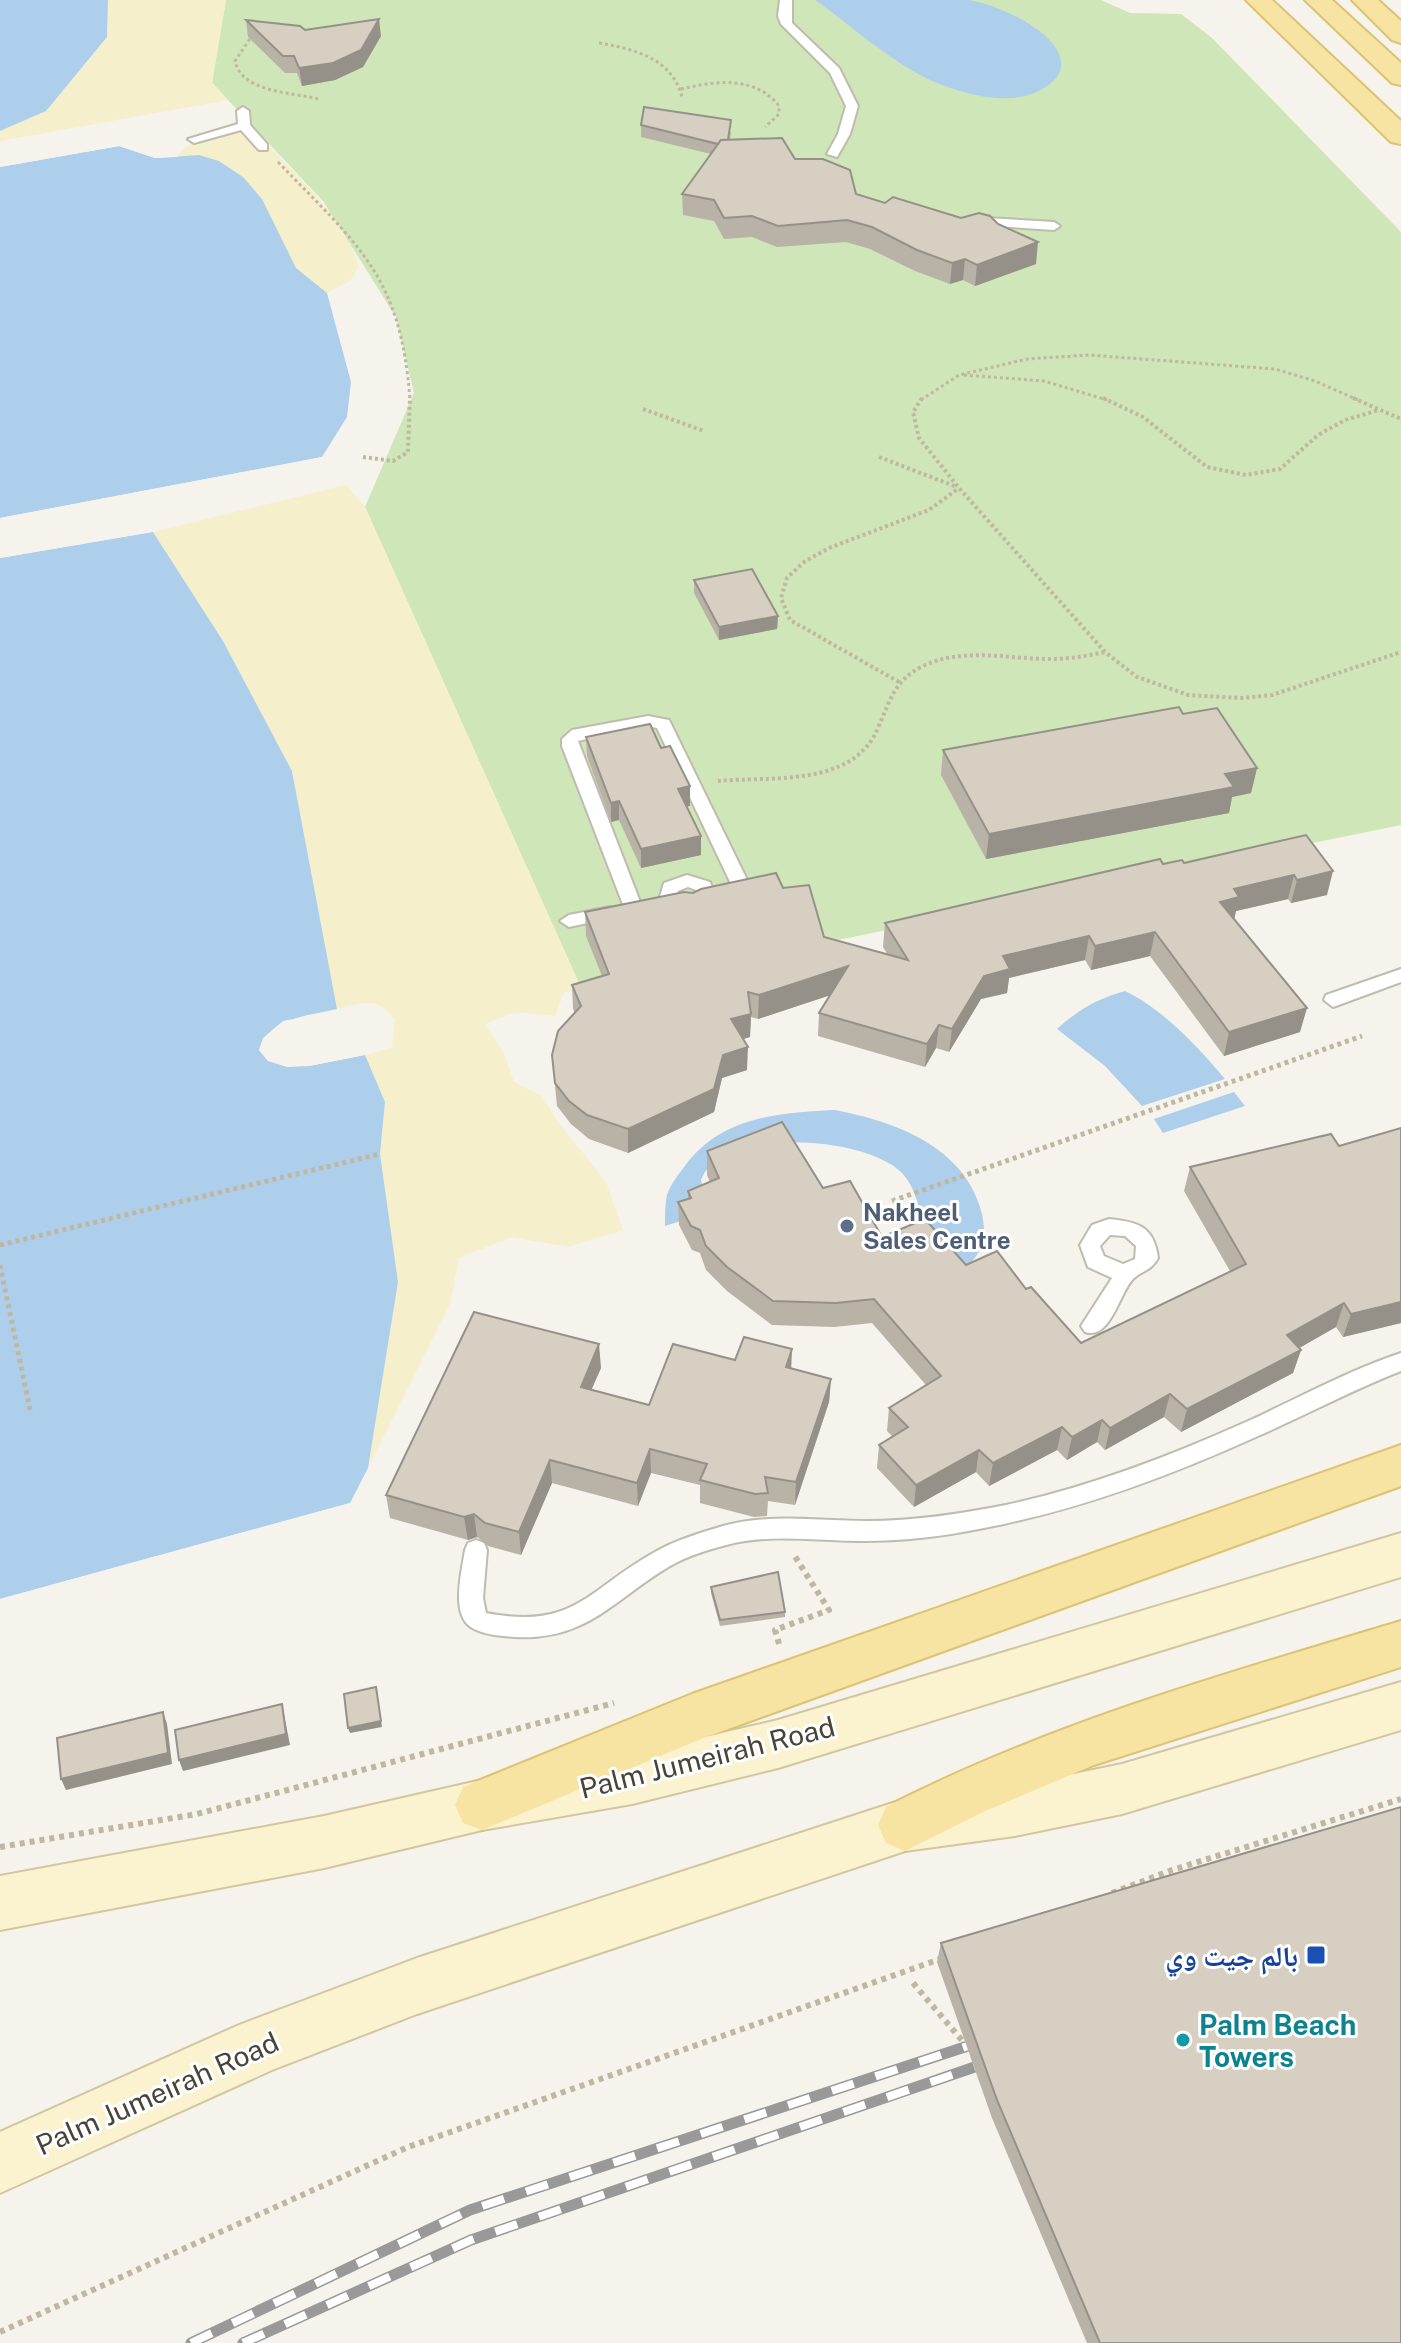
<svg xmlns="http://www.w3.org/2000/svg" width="1401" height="2343" font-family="'Public Sans','Noto Naskh Arabic',sans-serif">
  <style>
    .green { fill: #cee6b8 }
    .sand { fill: #f5efcc }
    .water { fill: #aecfec }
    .pier { fill: #f5f3ec }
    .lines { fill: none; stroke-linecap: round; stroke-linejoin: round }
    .lane-casing { stroke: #c0bbaf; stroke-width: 4 }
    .secondary-casing { stroke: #d1c79f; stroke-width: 4 }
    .primary-casing { stroke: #dcc373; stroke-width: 4 }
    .path-far3 { stroke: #c1b7a1; stroke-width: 3; stroke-dasharray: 3 3; stroke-linecap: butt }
    .path-far2 { stroke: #c1b7a1; stroke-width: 4; stroke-dasharray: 3 3; stroke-linecap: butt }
    .path-far1 { stroke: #c1b7a1; stroke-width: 5; stroke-dasharray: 4 4; stroke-linecap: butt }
    .path { stroke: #c1b7a1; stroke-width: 6; stroke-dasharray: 5 5; stroke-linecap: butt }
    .lane { fill: #fff; fill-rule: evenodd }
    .secondary { fill: #fbf3d0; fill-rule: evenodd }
    .primary { fill: #f7e4a3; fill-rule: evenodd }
    .rail-casing { stroke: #999; stroke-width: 11 }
    .rail { stroke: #fff; stroke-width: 8; stroke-dasharray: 23; stroke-linecap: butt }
    .wall { fill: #b8b2a7 }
    .shaded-wall { fill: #969188 }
    .building { fill: #d6cfc2; stroke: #969188; stroke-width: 2 }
    .service-dot { fill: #5c6f8a; stroke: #fff; stroke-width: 3 }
    .transit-dot { fill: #1a4fb4; stroke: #fff; stroke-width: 3 }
    .culture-dot { fill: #0f9aa8; stroke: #fff; stroke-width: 3 }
    .labels { text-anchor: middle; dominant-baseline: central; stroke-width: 6; stroke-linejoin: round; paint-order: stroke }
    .service-label { font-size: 24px; font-weight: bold; fill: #4e5e75; stroke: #fff; text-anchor: start }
    .near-street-label { font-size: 28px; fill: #49443a; stroke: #fff }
    .near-transit-label { font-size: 28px; font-weight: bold; fill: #164399; stroke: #fff; text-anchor: end }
    .near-culture-label { font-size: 28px; font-weight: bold; fill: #0d838f; stroke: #fff; text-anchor: start }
  </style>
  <rect width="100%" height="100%" fill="#f5f3ec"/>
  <polygon class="green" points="226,0 1101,0 1130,13 1181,14 1212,38 1401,232 1401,825 583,992 365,507 414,393 396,317 323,201 212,83"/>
  <g class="sand">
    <polygon points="108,0 226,0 212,82 228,100 0,141 0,131 46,111 107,37"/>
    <path d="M250 125C289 171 339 206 359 267L350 281 327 293C316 284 302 276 294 265 260 213 251 152 177 157 194 134 224 132 250 125Z"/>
    <path d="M346 485 365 507 583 992H564L555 1016 514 1012 485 1024 504 1054 514 1082 542 1096 558 1122 606 1182 623 1230 568 1247 512 1237 459 1258 450 1304 368 1468 398 1282 380 1154 385 1102 365 1055 392 1048 395 1020C376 995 364 1003 337 1009L292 771 223 641 153 532Z"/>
  </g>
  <g class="water">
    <polygon points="0,0 108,0 107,37 46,111 0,131"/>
    <path d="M815 0C849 0 884 0 919 0 935 0 952 0 968 0 994 3 1065 33 1061 67 1060 75 1054 81 1047 86 1015 109 964 95 930 80 887 59 853 27 815 0Z"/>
    <polygon points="119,146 155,158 199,155 219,161 243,177 262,199 296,268 327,293 351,382 347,417 322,457 0,518 0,167"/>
    <path d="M153 532 223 641 292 771 337 1009C308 1016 270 1017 259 1050L268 1061 309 1066 365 1055 385 1102 380 1154 398 1282 368 1468 350 1503 0 1599V558Z"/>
    <path d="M1125 991C1163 1009 1198 1047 1225 1079L1142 1106 1105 1066 1057 1029C1079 1009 1097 999 1125 991Z"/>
    <polygon points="1234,1092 1245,1106 1163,1133 1154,1119"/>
    <path d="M834 1110C895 1121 966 1147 982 1214 984 1225 986 1239 980 1250 975 1259 967 1267 961 1275 951 1265 933 1252 928 1239 919 1217 919 1190 901 1172 864 1136 721 1126 701 1180L707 1202 684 1220 665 1226C665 1216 665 1204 667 1195 671 1183 680 1173 687 1163 724 1116 779 1113 834 1110Z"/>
  </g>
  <g class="pier">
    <polygon points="119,142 155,154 180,153 177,157 155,158 119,146 0,167 0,163"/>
    <polygon points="322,457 326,459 0,522 0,518"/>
    <polygon points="153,528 157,531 0,558 0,554"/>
    <polygon points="341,1010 284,1025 267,1040 264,1049 270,1057 288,1063 308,1062 365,1051 369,1054 309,1066 287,1067 268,1061 259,1050 263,1038 283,1021"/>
    <polygon points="350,1503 347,1508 0,1603 0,1599"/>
  </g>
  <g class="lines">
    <g class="lane-casing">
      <g id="lane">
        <polygon points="780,0 792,0 792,23 839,68 858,106 850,134 837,157 827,154 838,134 846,106 830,73 781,24 778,16"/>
        <polygon points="243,107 249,111 250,125 267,144 267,150 259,150 241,130 194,143 188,139 238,124 237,111"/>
        <polygon points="970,217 1054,222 1060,226 1054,230 965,224 964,221"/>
        <polygon points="648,716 669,720 671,724 750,886 747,890 735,890 732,886 657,728 648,726 578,741 642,907 633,913 624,907 562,746 562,739 572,730"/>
        <path d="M687 875 710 882 716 899 693 914 678 912 659 900 664 883ZM688 887 696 890 697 897 689 902 677 897 678 891Z"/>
        <polygon points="610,907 616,909 619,913 616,917 569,927 560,921 569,915"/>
        <polygon points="1401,969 1401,982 1333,1007 1324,1000 1326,995"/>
        <path d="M1109 1219C1138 1222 1154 1226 1158 1258 1151 1271 1143 1270 1134 1278 1120 1290 1111 1341 1085 1332L1081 1326 1112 1278 1088 1267 1080 1245 1092 1225ZM1110 1235 1125 1236 1136 1246 1135 1259 1123 1264 1104 1256 1100 1246Z"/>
        <path d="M1401 1353V1371C1352 1390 1306 1415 1258 1436 1170 1476 1079 1510 984 1528 945 1536 905 1541 864 1541 818 1541 771 1533 726 1545 707 1550 687 1556 670 1566 614 1599 587 1641 515 1637 502 1636 486 1635 474 1629 449 1617 462 1571 465 1550L468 1543 476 1540 484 1543 487 1550 483 1598 486 1613C576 1630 586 1590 655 1552 676 1540 700 1533 723 1526 770 1513 819 1521 867 1521 914 1521 960 1514 1006 1505 1089 1487 1168 1457 1246 1422 1297 1399 1347 1371 1401 1353Z"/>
      </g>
    </g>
    <g class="secondary-casing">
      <g id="secondary">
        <polygon points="1401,1533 1401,1577 778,1768 632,1804 482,1830 324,1868 0,1930 0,1876 324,1816 482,1780 632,1754 778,1720"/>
        <polygon points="1401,1682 1401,1730 1122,1814 1015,1836 905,1851 417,2014 272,2070 0,2193 0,2132 239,2025 417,1958 816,1828 905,1799 1015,1786 1122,1764"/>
      </g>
    </g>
    <g class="primary-casing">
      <g id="primary">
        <polygon points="1246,0 1272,0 1401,121 1401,144 1391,142"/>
        <polygon points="1305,0 1332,0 1401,63 1401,85 1392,83"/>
        <polygon points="1352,0 1378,0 1401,21 1401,43 1392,40"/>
        <polygon points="1401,1445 1401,1486 706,1737 482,1830 463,1823 455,1805 463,1787 692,1694"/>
        <path d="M1401 1621V1667L1094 1765 983 1812 905 1851 886 1843 878 1825 886 1807C1050 1723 1225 1674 1401 1621Z"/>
      </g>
    </g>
    <g class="path-far3">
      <path d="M253 34 235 61C242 93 292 92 318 99"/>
      <path d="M599 43C634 49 672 58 682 97"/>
      <path d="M681 89C715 81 755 75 779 106V114L765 127"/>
      <path d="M278 162C359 246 401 276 410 400"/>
      <polyline points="964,375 1044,381 1107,400"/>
      <polyline points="921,400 959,375 1027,359 1089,355 1275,369 1315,381 1358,400"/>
    </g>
    <g class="path-far2">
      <polyline points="922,398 913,412 919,438 959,488 1105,652 1137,677 1188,695 1242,698 1272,695 1401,652"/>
      <polyline points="1103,398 1143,417 1207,467 1246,475 1280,469 1318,435 1345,420 1379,410"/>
      <polyline points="1353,398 1401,419"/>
      <polyline points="643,409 704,431"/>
      <polyline points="363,457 393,461 408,452 410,398"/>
      <polyline points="879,457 957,487"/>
      <polyline points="899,682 790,620 781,598 787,578 804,562 829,548 929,510 959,488"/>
      <path d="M718 781C770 776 853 788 878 728 890 701 894 680 923 666 962 647 1008 659 1050 659 1069 659 1087 656 1105 652"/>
    </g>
    <g class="path-far1">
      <polyline points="892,1201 1362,1036"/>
      <polyline points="0,1245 380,1154"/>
      <polyline points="0,1265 31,1414"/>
    </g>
    <g class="path">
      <polyline points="779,1644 775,1630 829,1610 794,1555"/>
      <polyline points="0,1847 197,1814 614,1703"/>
      <polyline points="1112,1893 1172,1870 1401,1799"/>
      <polyline points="913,1983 966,2045"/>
      <polyline points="0,2332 408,2147 943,1958"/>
    </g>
    <use href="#lane" class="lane"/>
    <use href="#secondary" class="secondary"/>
    <use href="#primary" class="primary"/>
    <g class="rail-casing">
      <g id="rail">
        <polyline points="191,2343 470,2210 986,2040"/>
        <polyline points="243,2343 471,2240 995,2060"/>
      </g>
    </g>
    <use href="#rail" class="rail"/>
  </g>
  <g class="wall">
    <polygon points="246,20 305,30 381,36 363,67 335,80 302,86 297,73 285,73 248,37"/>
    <polygon points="641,125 731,132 730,140 795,159 856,194 1036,264 975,286 963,280 950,284 915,271 870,249 846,242 777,247 752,237 724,239 714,221 683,215 682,194 711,154 641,137"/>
    <polygon points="694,580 778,616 777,629 719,640 694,593"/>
    <polygon points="1183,714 1257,768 1251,793 1232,797 1229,813 986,859 941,775 943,750"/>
    <polygon points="586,737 661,748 690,786 690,806 687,806 701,855 641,868 619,820 611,822 587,756"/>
    <polygon points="1306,835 1327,895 1291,903 1288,899 1236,911 1234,919 1300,1032 1224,1056 1150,956 1091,970 1085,960 1009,978 1007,993 981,999 949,1052 936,1048 925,1067 818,1036 819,1013 830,995 758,1019 751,1017 750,1037 743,1039 747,1070 722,1078 714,1112 628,1153 589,1139 571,1124 557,1106 552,1055 575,1013 573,1009 572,985 602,976 586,936 585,912 693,893 783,888 824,937 888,955 883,947 885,923 1163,864 1184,863"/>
    <polygon points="1401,1128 1401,1323 1343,1337 1336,1327 1299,1348 1301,1350 1293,1373 1181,1432 1164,1417 1105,1450 1097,1442 1067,1460 1057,1450 989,1486 976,1472 914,1507 877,1468 879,1445 893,1437 887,1431 889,1408 926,1385 872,1323 834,1327 772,1325 727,1291 706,1270 700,1253 692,1250 679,1225 678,1202 688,1199 688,1191 710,1182 707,1175 707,1151 823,1188 882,1237 966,1265 1026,1289 1081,1343 1230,1271 1184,1191 1190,1167 1339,1146"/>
    <polygon points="735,1360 791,1368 831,1379 829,1402 795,1505 768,1501 767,1516 754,1517 700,1503 700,1485 651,1473 638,1506 552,1483 521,1555 488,1546 477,1537 468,1540 390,1518 386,1495 601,1368 591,1390 649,1405"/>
    <polygon points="711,1587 785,1612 785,1617 720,1626 711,1593"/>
    <polygon points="941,1943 1401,2343 1087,2343 992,2118 937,1962"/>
  </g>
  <g class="shaded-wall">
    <polygon points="379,19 381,36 363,67 335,80 302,86 299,68"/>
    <polygon points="1038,242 1036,264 975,286 977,265"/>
    <polygon points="965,259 963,280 950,284 952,263"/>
    <polygon points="778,616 777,629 719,640 719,627"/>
    <polygon points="1257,768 1251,793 1232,797 1229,813 986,859 989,834 1225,774"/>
    <polygon points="690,786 690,806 678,808 678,789"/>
    <polygon points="619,801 619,820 611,822 611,803"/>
    <polygon points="701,836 701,855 641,868 641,849"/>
    <polygon points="1333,871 1327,895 1291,903 1297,880"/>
    <polygon points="1294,875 1288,899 1236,911 1234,920 1220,902 1234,889"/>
    <polygon points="1155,932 1150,956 1091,970 1095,946"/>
    <polygon points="1089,936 1085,960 1009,978 1007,993 981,999 949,1052 952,1029 984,976 1003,956"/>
    <polygon points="848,966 846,990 758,1019 759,995"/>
    <polygon points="1307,1008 1300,1032 1224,1056 1229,1032"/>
    <polygon points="751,1014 750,1037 731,1043 731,1019"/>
    <polygon points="939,1025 936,1048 925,1067 927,1044"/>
    <polygon points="748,1047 747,1070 722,1078 714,1112 628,1153 628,1129 723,1055"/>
    <polygon points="1401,1302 1401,1323 1343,1337 1351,1314"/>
    <polygon points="1344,1303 1336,1327 1280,1359 1287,1335"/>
    <polygon points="599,1344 601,1368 582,1411 581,1387"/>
    <polygon points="792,1349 791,1373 786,1367"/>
    <polygon points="1301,1350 1293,1373 1181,1432 1187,1409"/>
    <polygon points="831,1379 829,1402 795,1505 796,1482"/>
    <polygon points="1170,1394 1164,1417 1105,1450 1110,1428"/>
    <polygon points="1102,1420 1097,1442 1067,1460 1072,1437"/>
    <polygon points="1062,1427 1057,1450 989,1486 993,1463"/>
    <polygon points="650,1449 651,1473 638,1506 637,1483"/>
    <polygon points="979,1450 976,1472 914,1507 916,1485"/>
    <polygon points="550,1460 552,1483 521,1555 519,1532"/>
    <polygon points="474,1514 477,1537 468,1540 464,1517"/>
    <polygon points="377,1693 382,1727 350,1733 348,1728"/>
    <polygon points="282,1704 290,1745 183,1771 179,1760"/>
    <polygon points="163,1712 167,1724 172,1764 66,1790 61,1779"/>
  </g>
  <g class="building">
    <polygon points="379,19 361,50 333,63 299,68 294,56 283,56 246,20 300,26 305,30"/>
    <polygon points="644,107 731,120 728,140 721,140 718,144 641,125"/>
    <polygon points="782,138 795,159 823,159 850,170 856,194 885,203 893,197 961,218 979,213 990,216 998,224 1038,242 977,265 965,259 952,263 917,250 872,227 847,220 778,226 752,216 724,218 714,200 682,194 721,140"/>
    <polygon points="752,569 778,616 719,627 694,580"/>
    <polygon points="1179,707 1183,714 1217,708 1257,768 1225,774 1234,787 989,834 943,750"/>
    <polygon points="650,724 661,748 670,746 690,786 678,789 701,836 641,849 619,801 611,803 586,737"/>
    <polygon points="1306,835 1333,871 1297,880 1294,875 1234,889 1239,897 1220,902 1307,1008 1229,1032 1155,932 1095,946 1089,936 1003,956 1010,969 984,976 952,1029 939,1025 927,1044 819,1013 848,966 759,995 748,992 751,1014 731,1019 748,1047 723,1055 714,1089 628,1129 587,1115 569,1101 555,1083 552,1055 558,1031 581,1006 572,985 609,974 585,912 684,892 693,893 701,889 776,873 783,888 809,885 824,937 908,960 885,923 1160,859 1163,864 1182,860 1184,863"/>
    <polygon points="782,1122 823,1188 850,1181 882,1237 925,1219 966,1265 997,1251 1026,1289 1031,1287 1081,1343 1246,1264 1190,1167 1331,1134 1339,1146 1401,1128 1401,1302 1351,1314 1344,1303 1287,1335 1301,1350 1187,1409 1170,1394 1110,1428 1102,1420 1072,1437 1062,1427 993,1463 979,1450 916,1485 879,1445 908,1427 889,1408 941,1376 874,1299 836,1303 773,1301 727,1267 706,1246 700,1230 691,1226 678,1202 691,1198 688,1191 719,1178 707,1151"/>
    <polygon points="474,1312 599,1344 581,1387 649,1405 673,1344 735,1360 744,1337 792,1349 786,1367 831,1379 796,1482 765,1477 768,1493 755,1494 700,1480 707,1464 650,1449 637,1483 550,1460 519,1532 485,1523 474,1514 464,1517 386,1495"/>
    <polygon points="778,1572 785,1612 720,1620 711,1587"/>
    <polygon points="376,1687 381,1721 348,1728 344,1694"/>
    <polygon points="282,1704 286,1734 179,1760 175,1730"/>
    <polygon points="163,1712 168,1753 61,1779 57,1738"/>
    <polygon points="1401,1807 1401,2343 1100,2343 997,2100 941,1943"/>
  </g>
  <circle class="service-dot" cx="847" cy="1226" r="8"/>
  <rect class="transit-dot" x="1306" y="1945" width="20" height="20" rx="4"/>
  <circle class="culture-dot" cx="1183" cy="2040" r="8"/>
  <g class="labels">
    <g class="service-label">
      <text x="863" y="1212">Nakheel<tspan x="863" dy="28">Sales Centre</tspan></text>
    </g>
    <g class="near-street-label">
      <text transform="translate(707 1757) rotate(-14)">Palm Jumeirah Road</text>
      <text transform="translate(157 2093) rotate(-24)">Palm Jumeirah Road</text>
    </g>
    <g class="near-transit-label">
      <text x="1298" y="1955">بالم جيت وي</text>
    </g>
    <g class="near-culture-label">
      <text x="1199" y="2024">Palm Beach<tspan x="1199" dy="32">Towers</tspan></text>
    </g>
  </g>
</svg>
